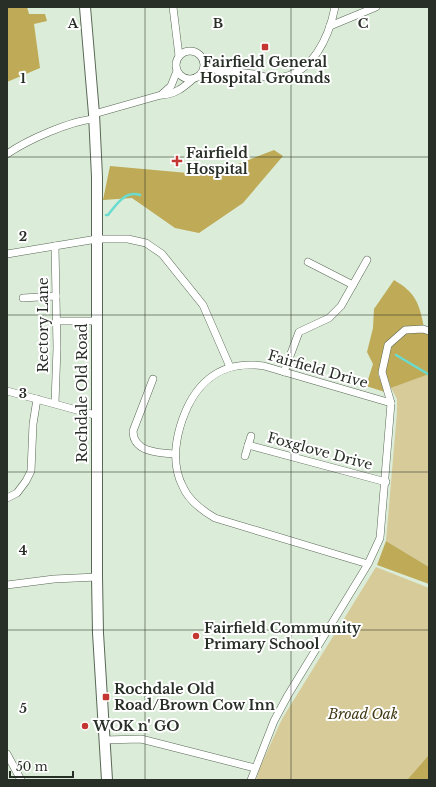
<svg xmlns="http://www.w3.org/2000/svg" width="436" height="787" font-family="'Libre Baskerville',serif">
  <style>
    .green { fill: #d8cb9a }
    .forest { fill: #bfaa57 }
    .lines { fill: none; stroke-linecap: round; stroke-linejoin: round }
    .stream { stroke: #69dbcf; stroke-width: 2.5 }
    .street-casing { stroke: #596856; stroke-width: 8 }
    .secondary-casing { stroke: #596856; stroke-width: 12 }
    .street { stroke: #fff; stroke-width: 7 }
    .secondary { stroke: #fff; stroke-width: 10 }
    .grid { fill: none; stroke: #282f27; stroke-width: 1; stroke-opacity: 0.55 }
    .poi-dot { fill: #c43631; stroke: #fff; stroke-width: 1.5 }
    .labels { text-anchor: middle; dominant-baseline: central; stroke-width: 4; stroke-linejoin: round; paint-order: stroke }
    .poi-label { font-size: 14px; font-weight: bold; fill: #282f27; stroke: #fff; text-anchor: start }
    .street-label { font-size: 14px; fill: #282f27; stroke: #fff }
    .park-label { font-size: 14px; font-style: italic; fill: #433a16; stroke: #fff }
    .grid-label { font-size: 13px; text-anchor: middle; font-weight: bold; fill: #282f27; stroke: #fff; stroke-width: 4; stroke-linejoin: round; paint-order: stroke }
  </style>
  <rect width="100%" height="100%" fill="#dbedd8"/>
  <g class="green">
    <polygon points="428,374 429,376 429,567 386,541 397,412 397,399 391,388"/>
    <polygon points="376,567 429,588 428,756 407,780 256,780 260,767 282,719"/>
  </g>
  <g class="forest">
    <polygon points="7,7 27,7 29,14 45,14 47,21 34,24 40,68 7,82"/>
    <polygon points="274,150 283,156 243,203 199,233 175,228 132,198 103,200 110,166 210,175"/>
    <path d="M394 280C416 293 419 303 424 327H403L386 344 378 374 385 392 366 386 373 364 367 352 373 328 374 309Z"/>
    <polygon points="422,331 429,335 429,374 391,388 385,371 390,347 406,333"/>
    <polygon points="386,541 429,567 429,584 377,565"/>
    <polygon points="429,753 429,780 407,780 428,756"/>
  </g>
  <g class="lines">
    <g class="stream">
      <path d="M106 215H108C116 205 125 190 140 195"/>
      <polyline points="396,355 428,374"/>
    </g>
    <g class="street-casing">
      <g id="street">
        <polyline points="173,7 179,56"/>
        <polyline points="330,26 376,7"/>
        <circle cx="190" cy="65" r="14"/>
        <path d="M203 59 208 66 214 69C227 72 241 72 254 74 261 76 270 79 278 78 313 74 329 37 335 7"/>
        <polyline points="197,77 217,77 230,74"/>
        <polyline points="161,95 171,86 177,71"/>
        <path d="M94 114 161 95C174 95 183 88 193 79"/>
        <path d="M7 154C27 140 70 121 94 119"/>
        <polyline points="55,246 57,348 55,403"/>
        <polyline points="7,254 97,239 128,239 146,243 162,254 203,305 230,367"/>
        <polyline points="308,262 353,285"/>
        <polyline points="23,298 56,296"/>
        <polyline points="57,321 95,321"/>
        <polyline points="284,372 299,332 329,318 341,306 367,260"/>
        <path d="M153 379 133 431C133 452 158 453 175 454"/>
        <polyline points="7,391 95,415"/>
        <polyline points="391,403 382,372 388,345 405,330 423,329 429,331"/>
        <polyline points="248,445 386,482"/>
        <polyline points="245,456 251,436"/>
        <polyline points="7,498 17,493 26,481 31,471 33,424 37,399"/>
        <polyline points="7,585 54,579 97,577"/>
        <polyline points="104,740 141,739 255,768"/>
        <polyline points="7,754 21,780"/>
        <path d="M251 780 274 721 288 695 368 564 380 538 391 403 264 366C218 359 192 386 180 427 174 448 173 468 183 487 189 501 203 511 215 518L368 564"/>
      </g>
    </g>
    <g class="secondary-casing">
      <polyline id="secondary" points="85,7 94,114 97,177 97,577 98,633 107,780"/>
    </g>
    <use href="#street" class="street"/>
    <use href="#secondary" class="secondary"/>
  </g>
  <path class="grid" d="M145 7V780M291 7V780M7 157H429M7 315H429M7 472H429M7 630H429"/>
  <g class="poi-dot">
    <rect x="261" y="43" width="8" height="8" rx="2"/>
    <path d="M175 155h4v4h4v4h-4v4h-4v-4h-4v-4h4z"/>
    <circle cx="196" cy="636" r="4"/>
    <rect x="102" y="693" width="8" height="8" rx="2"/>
    <circle cx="85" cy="726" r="4"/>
  </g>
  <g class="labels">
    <g class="poi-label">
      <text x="265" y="62" text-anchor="middle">Fairfield General<tspan x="265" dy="16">Hospital Grounds</tspan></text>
      <text x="186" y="153">Fairfield<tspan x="186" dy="16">Hospital</tspan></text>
      <text x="204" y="628">Fairfield Community<tspan x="204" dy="16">Primary School</tspan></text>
      <text x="114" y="689">Rochdale Old<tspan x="114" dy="16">Road/Brown Cow Inn</tspan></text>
      <text x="93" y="726">WOK n' GO</text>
    </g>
    <g class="street-label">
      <text transform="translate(43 325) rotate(-90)">Rectory Lane</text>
      <text transform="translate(318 369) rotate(16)">Fairfield Drive</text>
      <text transform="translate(82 393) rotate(-90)">Rochdale Old Road</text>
      <text transform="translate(320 451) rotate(15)">Foxglove Drive</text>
    </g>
    <g class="park-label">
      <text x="363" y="714">Broad Oak</text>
    </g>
  </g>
  <g class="grid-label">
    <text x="73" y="28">A</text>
    <text x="218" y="28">B</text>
    <text x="363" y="28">C</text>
    <text x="23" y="83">1</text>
    <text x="23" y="241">2</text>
    <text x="23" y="398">3</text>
    <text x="23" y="555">4</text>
    <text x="23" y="713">5</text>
  </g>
  <rect width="436" height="787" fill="none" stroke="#282f27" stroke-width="16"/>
  <path d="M10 771v6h63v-6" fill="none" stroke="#282f27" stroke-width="2"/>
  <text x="16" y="771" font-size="12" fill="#282f27" stroke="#ffffff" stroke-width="3" paint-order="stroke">50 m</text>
</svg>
